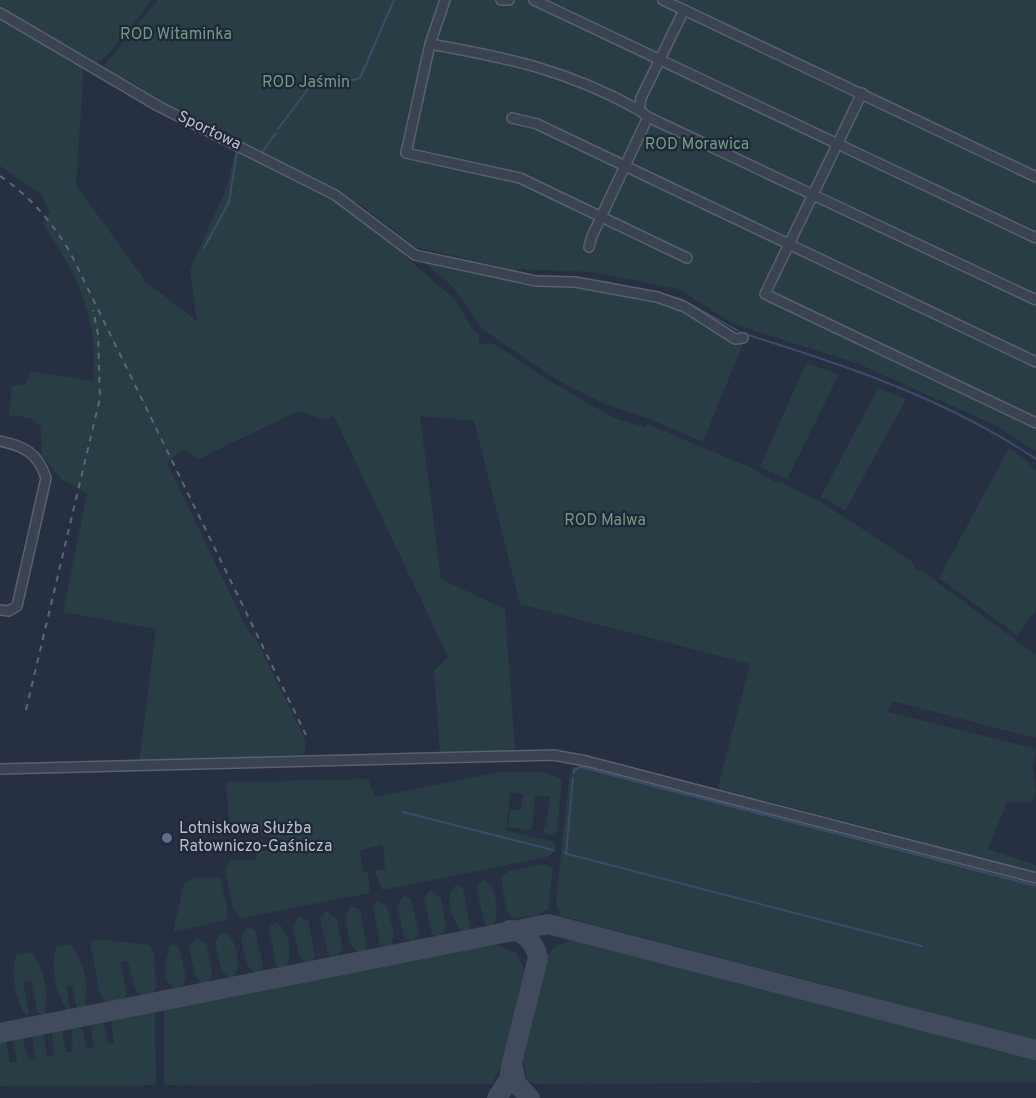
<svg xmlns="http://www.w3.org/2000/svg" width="1036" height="1098" font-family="Overpass,sans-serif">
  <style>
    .green { fill: #293d44 }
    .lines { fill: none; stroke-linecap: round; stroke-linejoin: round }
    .stream { stroke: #3d4b6b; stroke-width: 2 }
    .taxiway { stroke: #424b5e; stroke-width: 20 }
    .minor-casing { stroke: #5a6070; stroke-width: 12 }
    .minor { stroke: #3b4252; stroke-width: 9 }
    .rail { stroke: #5e6679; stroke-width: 2; stroke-dasharray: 6 6; stroke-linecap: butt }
    .service-dot { fill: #5c6f8a; stroke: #202738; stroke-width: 2 }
    .labels { text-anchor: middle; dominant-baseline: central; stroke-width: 4.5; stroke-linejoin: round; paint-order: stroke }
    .park-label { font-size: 16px; fill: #709d80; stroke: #202738 }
    .street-label { font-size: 16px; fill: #b9becc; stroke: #202738 }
    .poi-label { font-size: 16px; fill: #b9becc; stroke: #202738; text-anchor: start }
  </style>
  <rect width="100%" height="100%" fill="#273043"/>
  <g class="green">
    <polygon points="0,0 152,0 110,52 96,64 0,9"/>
    <polygon points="158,0 1036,0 1036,452 997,426 859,364 734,324 678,289 592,272 508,269 416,247 362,206 204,122 156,100 155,95 149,95 135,84 132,86 102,68"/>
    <path d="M0 19 84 66 76 185 146 282 197 321 190 269 227 187 236 147 261 164 269 165 355 212 455 300 474 332 479 334V344H495L553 383 614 418 645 427 647 424 754 469 777 483 780 482 821 502 914 563V569L922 571 1036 655V738L892 701 888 712 1036 749 1033 769 1036 791 1032 802H1007L988 849 1036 865V872L718 788 750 664 520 604 474 421 420 416 441 579 505 609 515 751 440 754 434 671 448 657 334 416 324 420 298 411 199 459 183 449 167 463 249 633 255 637 306 741 304 755 139 762 156 629 63 612 87 494 61 479 42 455 41 427 31 418 9 415 12 386 26 384 30 371 93 381C99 319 77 273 42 223L50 213 41 194 0 166Z"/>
    <path d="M430 259 667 305C695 312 715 342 744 341L703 442 650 419 605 404 559 381 482 329 453 287 426 264Z"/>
    <polygon points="806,363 839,374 787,479 760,467"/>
    <polygon points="878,388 906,399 845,511 821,497"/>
    <polygon points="1009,448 1022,457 1036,471 1036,610 1017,635 939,578"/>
    <polygon points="579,765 1036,884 1036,1040 561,916 556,902 569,779 572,768"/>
    <polygon points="499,772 544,772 562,779 557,831 552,835 544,833 543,826 546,826 550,797 535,795 532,828 529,831 508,827 511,809 521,810 523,794 510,792 506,831 552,841 555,844 555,852 547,857 382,890 375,871 385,869 383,844 359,851 364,873 368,872 370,893 241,918 233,909 225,869 230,860 256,860 256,851 308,850 229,823 226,782 368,779 375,797"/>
    <polygon points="544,864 553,868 548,909 538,915 512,918 506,910 501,877 509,871"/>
    <polygon points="220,877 228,911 226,920 173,932 184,884 192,878"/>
    <path d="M484 880C496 886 500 912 494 923L489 926 485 924 476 886Z"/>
    <path d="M457 885 463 888 470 925 468 930 461 931C452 922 443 892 457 885Z"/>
    <polygon points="431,890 441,898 446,924 444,932 438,936 432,934 424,897"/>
    <polygon points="404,896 411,899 419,935 412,942 404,936 397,906"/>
    <polygon points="378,901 387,906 394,934 390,946 385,947 380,944 373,906"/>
    <polygon points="351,906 360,909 367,946 364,951 358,953 351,945 345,916"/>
    <polygon points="327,911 337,919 342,948 338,956 333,958 328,954 320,918"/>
    <polygon points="299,917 308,920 315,956 312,962 306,963 299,955 293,927"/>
    <path d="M275 922C289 927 293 955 286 967L281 968 276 965 269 927Z"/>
    <polygon points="248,927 255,930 263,967 260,972 255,973 247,965 241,937"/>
    <path d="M221 933H226C237 940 241 967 234 977L229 978 221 970 215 942Z"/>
    <polygon points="197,937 207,945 212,974 209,983 203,984 196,977 189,948"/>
    <polygon points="96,939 149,945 154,952 156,989 149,995 142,997 135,989 128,961 121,962 127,994 121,1000 108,1003 100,994 90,942"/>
    <polygon points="578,939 1036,1060 1036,1082 534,1084 527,1079 521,1050 545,958 557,945"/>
    <polygon points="493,943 516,953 527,975 506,1056 492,1084 164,1085 164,1008"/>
    <path d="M71 944C84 960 90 988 84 1008L80 1009 77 1007 72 986 66 987 70 1008 68 1011C55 995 51 966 56 947Z"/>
    <path d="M172 944 179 947 186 978 183 986 177 988C159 984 166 962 169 948Z"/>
    <path d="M31 952C44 967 50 997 44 1015L37 1012 31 980 23 982 29 1012 27 1017C16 1002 10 973 16 955Z"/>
    <polygon points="155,1010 156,1085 0,1086 0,1041 6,1042 10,1063 17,1061 13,1040 22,1037 29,1059 36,1059 32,1037 41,1033 43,1034 47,1056 54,1055 52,1031 62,1031 66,1052 73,1051 71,1027 76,1026 83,1031 87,1049 94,1048 91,1030 97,1022 104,1024 108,1044 114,1043 111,1019"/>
  </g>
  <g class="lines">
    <g class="stream">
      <path d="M278 129 311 85C325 76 344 85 360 78L394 0"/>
      <polyline points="261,154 276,133"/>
      <polyline points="204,248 229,202 237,150"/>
      <polyline points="606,282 681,299 742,333"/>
      <path d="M748 335C848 366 948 400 1036 459"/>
      <polyline points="574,773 574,770 581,767 1036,886"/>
      <polyline points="403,812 553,850"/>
      <polyline points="564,853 922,946"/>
      <polyline points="566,854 573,778"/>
    </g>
    <g class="taxiway">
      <path d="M509 930C525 931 535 943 538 958L512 1062"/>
      <polyline points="0,1033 548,924 1036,1050"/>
      <polyline points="497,1098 509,1079 512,1062 516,1083 530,1098"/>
    </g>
    <g class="minor-casing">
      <g id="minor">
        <polyline points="445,0 430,44 406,153 520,178 687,258"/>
        <polyline points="501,0 509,0"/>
        <polyline points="534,0 1036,238"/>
        <polyline points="663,0 1036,177"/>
        <polyline points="0,13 158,106 335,195 415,255 536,281 575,282 657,297 685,307 735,339 743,338"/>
        <path d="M430 44C509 58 567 70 639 110"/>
        <polyline points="862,93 765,294 1036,423"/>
        <polyline points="648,117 1036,300"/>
        <polyline points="512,118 537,124 1036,362"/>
        <polyline points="589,247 592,236 648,117 639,110 641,98 684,10"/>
        <path d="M0 441C24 446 38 453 46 478L17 606 9 611 0 610"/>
        <polyline points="0,769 553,755 586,761 1036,878"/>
      </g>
    </g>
    <use href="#minor" class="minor"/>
    <g class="rail">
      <path d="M0 176C30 196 51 221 70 252L306 735"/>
      <polyline points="26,710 100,398 98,334 93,310"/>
    </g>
  </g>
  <circle class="service-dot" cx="167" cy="838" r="6"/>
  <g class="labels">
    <g class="park-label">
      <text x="176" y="35">ROD Witaminka</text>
      <text x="306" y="83">ROD Jaśmin</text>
      <text x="697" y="145">ROD Morawica</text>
      <text x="605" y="521">ROD Malwa</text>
    </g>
    <g class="street-label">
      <text transform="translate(209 131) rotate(26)">Sportowa</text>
    </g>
    <g class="poi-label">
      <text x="179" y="829">Lotniskowa Służba<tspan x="179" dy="18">Ratowniczo-Gaśnicza</tspan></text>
    </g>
  </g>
</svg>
